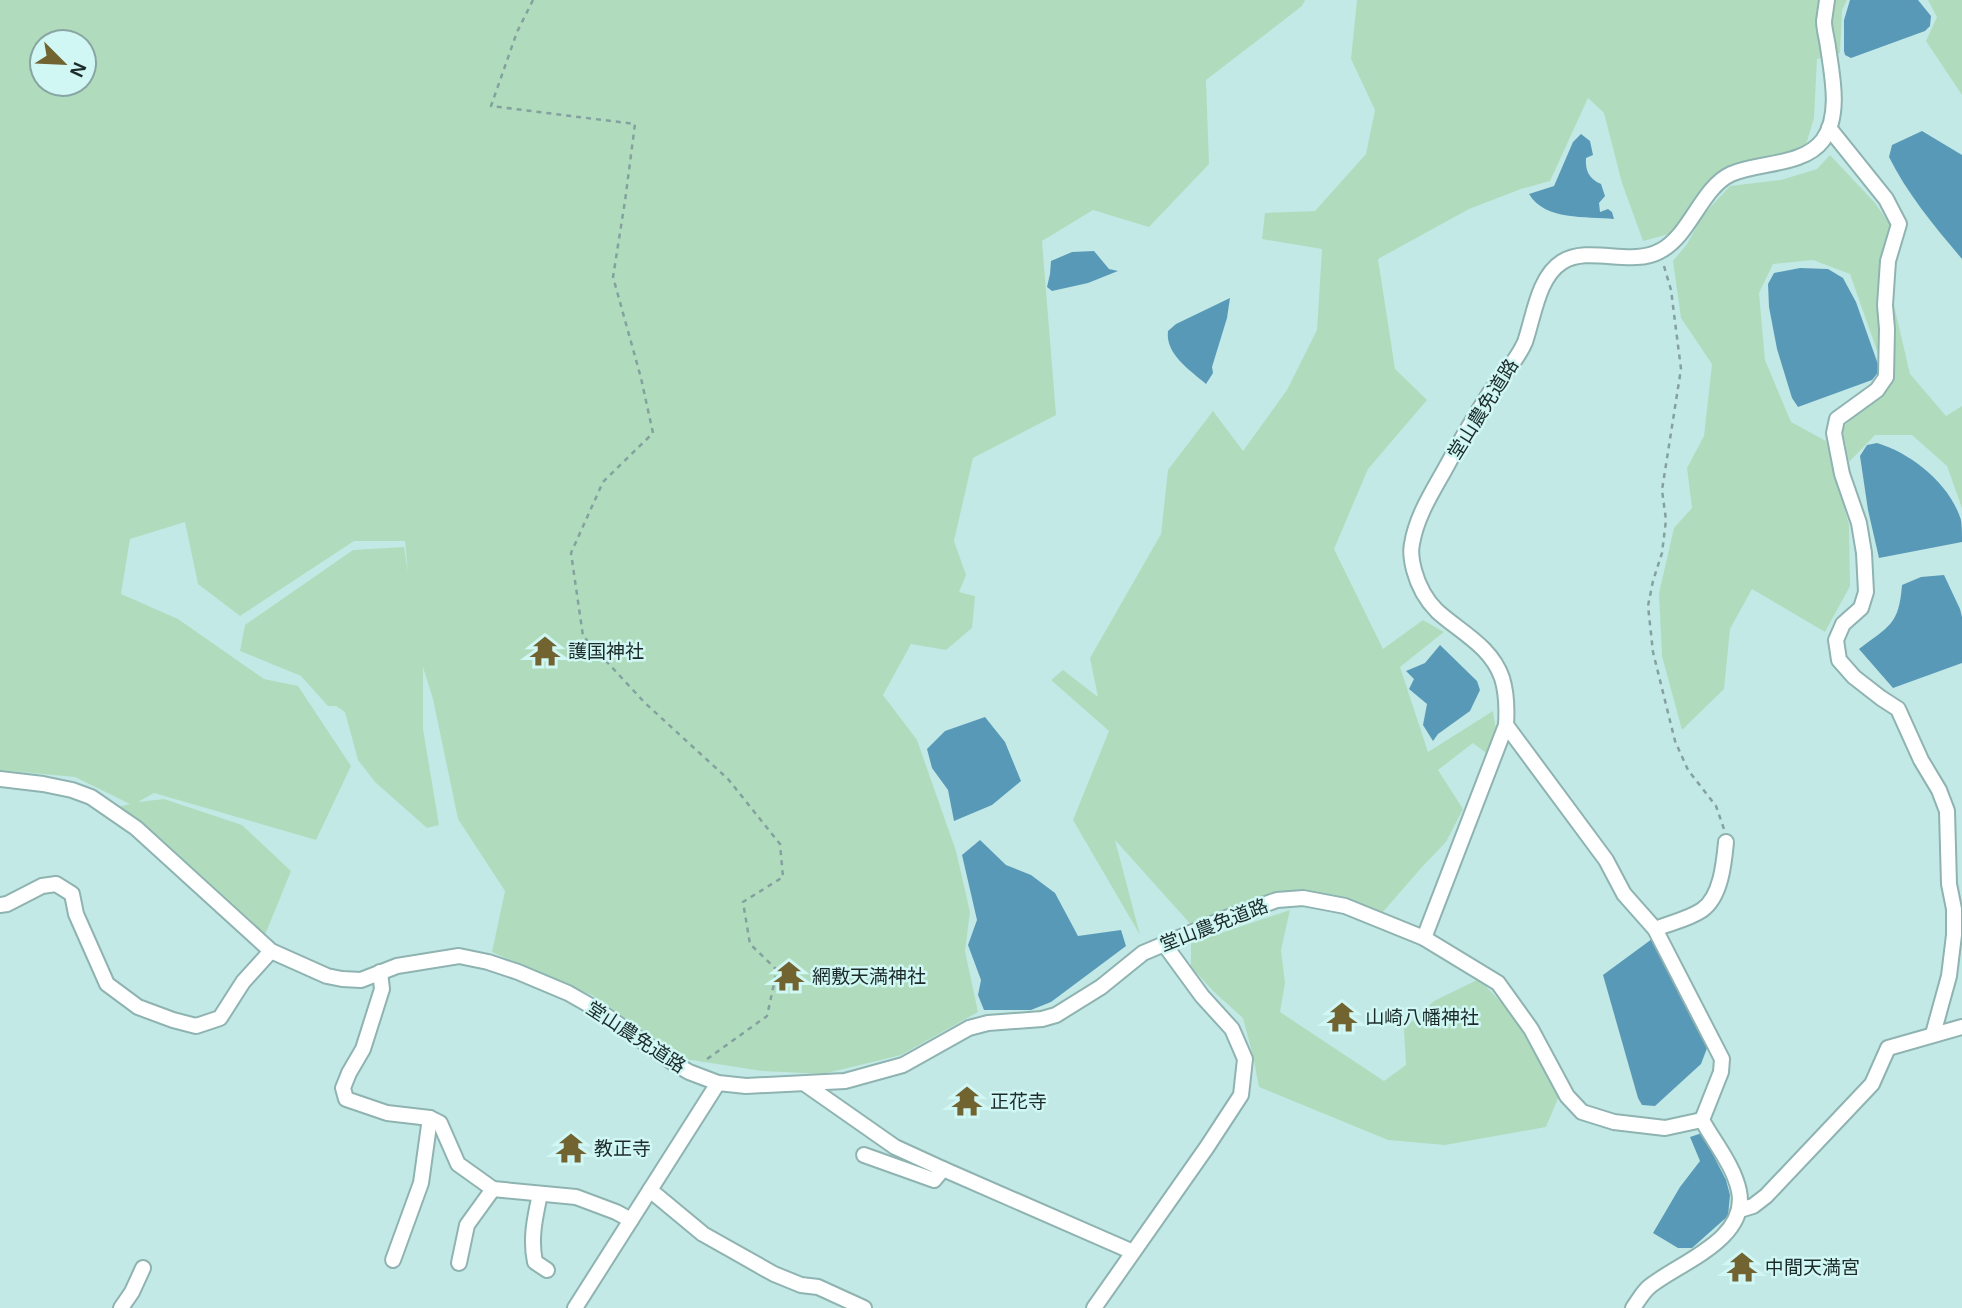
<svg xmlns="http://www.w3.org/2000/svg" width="1962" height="1308" font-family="Helvetica,'Noto Sans JP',sans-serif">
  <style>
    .green { fill: #b0dcbd; fill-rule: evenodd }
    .water { fill: #5999b8 }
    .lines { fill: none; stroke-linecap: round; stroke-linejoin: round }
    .street-casing { stroke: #8eb3b1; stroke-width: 18 }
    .path { stroke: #84a19f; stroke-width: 2.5; stroke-dasharray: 5 5; stroke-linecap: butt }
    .street { stroke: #fff; stroke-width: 14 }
    .labels { text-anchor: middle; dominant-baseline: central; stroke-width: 5; stroke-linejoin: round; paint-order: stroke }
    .street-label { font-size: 19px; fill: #1c2b2a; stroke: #d0f7f4 }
    .poi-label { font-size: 19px; fill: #1c2b2a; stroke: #d0f7f4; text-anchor: start }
  </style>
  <rect width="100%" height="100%" fill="#c3e9e7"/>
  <g class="green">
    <path d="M0 0H1305L1302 6 1206 80 1209 164 1149 227 1093 210 1042 241 1056 415 973 458 954 541 966 575 959 592 975 596 972 628 946 650 911 644 883 695 917 740 956 851 970 912 965 951 978 1012 901 1055 823 1074 762 1071 685 1059 592 995 492 952 505 891 458 819 433 699 423 667V729L439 825 427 828 375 782 358 760 345 712 336 706H328L301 676 240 651 245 625 353 550 404 547 408 573 405 541H354L240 616 198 584 185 522 130 539 121 594 178 619 264 679 298 686 351 766 316 840 154 793 138 802 164 799 242 825 291 871 265 935 118 807 130 804 75 777 0 770ZM42 42H84V84H42Z"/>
    <polygon points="1357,0 1847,0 1842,10 1840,53 1817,59 1814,118 1805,148 1722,170 1673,233 1643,241 1622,183 1604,113 1588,98 1550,181 1521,189 1469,209 1378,259 1395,369 1427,400 1368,469 1334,549 1383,649 1423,620 1444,632 1400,667 1428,752 1493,711 1496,730 1486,753 1473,743 1438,770 1463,809 1446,842 1422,867 1382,913 1322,893 1264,898 1194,928 1115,840 1140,935 1073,820 1109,731 1051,680 1063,670 1098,697 1090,658 1161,534 1168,470 1213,411 1243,451 1287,390 1317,330 1322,249 1262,239 1265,213 1315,211 1366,154 1375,110 1351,59"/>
    <polygon points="1928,0 1962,0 1962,95 1926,41 1937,17"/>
    <polygon points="1830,155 1875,203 1891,226 1881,266 1881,362 1850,274 1813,260 1773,264 1759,293 1765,360 1791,422 1826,441 1849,525 1850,586 1825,632 1752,589 1730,629 1724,689 1682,730 1662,656 1659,593 1674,528 1692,508 1687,468 1704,436 1712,364 1681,318 1673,261 1687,244 1704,214 1730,186 1781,180 1817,169"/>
    <polygon points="1893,301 1910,374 1946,416 1962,406 1962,508 1947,466 1912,435 1875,435 1849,462 1842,428 1887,386"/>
    <polygon points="1290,910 1281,950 1285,983 1280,1012 1384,1081 1406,1065 1404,1029 1434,1001 1479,979 1512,1014 1559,1096 1546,1127 1445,1145 1388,1140 1259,1087 1253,1056 1243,1018 1215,993 1191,967 1191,943"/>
  </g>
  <g class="water">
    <polygon points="1850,0 1918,0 1931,16 1930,26 1925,31 1851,58 1845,55 1844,51 1844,20"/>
    <path d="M1922 131 1962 155V259C1935 227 1908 195 1889 157L1892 145Z"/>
    <path d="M1581 134 1590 141 1593 155 1586 158C1585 170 1589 179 1601 184L1605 196 1599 203 1600 212 1608 209 1612 212 1614 219C1586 216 1545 221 1529 194L1554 186 1573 142Z"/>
    <polygon points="1094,251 1109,269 1118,271 1088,283 1052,291 1047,287 1050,274 1051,261 1072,252"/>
    <polygon points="1800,268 1828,269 1843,278 1856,302 1880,370 1872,380 1798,407 1792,398 1777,349 1769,307 1768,284 1774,273"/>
    <path d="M1230 298 1227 318 1212 367 1213 373 1206 384C1190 370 1165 354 1168 331L1176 324Z"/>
    <path d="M1877 443C1911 453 1950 484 1961 520 1962 526 1962 535 1962 542L1879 558 1868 510 1860 456 1867 445Z"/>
    <path d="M1944 575 1960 609 1962 617V663L1893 688 1859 649C1889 626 1899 625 1902 585L1921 577Z"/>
    <polygon points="1440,645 1477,681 1480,690 1470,711 1438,734 1433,741 1423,725 1427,704 1409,689 1414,679 1406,671 1425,663"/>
    <polygon points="985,717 1005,742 1021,781 992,805 954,821 948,790 932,768 927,749 945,731"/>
    <polygon points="980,840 1006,865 1031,875 1055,893 1078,936 1121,930 1126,946 1051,1002 1031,1010 984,1010 978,995 981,980 968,945 977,920 962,855"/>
    <polygon points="1656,936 1709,1043 1701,1064 1655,1106 1642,1105 1638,1098 1603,975"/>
    <polygon points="1702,1133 1726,1180 1730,1195 1728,1216 1692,1248 1678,1248 1653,1233 1680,1187 1700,1161 1690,1137"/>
  </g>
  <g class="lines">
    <g class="street-casing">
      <g id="street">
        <polyline points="1829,128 1886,199 1899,224 1888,261 1885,305 1887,329 1886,377 1877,390 1837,419 1834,433 1842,474 1859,523 1864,553 1866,592 1861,608 1843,624 1836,640 1839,660 1854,677 1881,698 1898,709 1921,760 1939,790 1947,811 1949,884 1954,909 1954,935 1949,976 1933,1034"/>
        <path d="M1506 725 1606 860 1624 894 1655 929 1722 1059 1721 1072 1702 1120C1714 1142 1734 1166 1739 1191 1749 1240 1678 1263 1649 1287 1643 1292 1638 1301 1633 1308"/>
        <path d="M0 779 43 784 72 790 91 797 136 828 271 951 327 976 342 979 361 980 397 966 459 956 488 962 518 972 568 993 598 1010 672 1062 689 1072 718 1083 746 1086 845 1081 903 1065 969 1028 988 1023 1042 1019 1056 1015 1101 987 1143 953 1226 918 1277 900 1303 898 1345 906 1424 938 1506 725C1507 709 1507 694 1502 678 1491 646 1460 632 1437 611 1426 600 1418 585 1414 570 1412 562 1410 552 1412 544 1416 518 1431 494 1444 471 1458 445 1473 419 1489 394 1501 377 1517 361 1525 342 1534 316 1538 277 1562 262 1589 245 1631 267 1660 251 1690 236 1701 188 1731 174 1758 162 1804 166 1823 140 1841 115 1832 75 1828 47 1827 39 1824 29 1824 21 1825 14 1826 7 1827 0"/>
        <polyline points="0,905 7,904 42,886 56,884 72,894 76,914 107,984 138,1007 173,1020 196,1026 220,1018 243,982 271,951"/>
        <path d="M1655 929C1670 923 1689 919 1702 910 1721 897 1724 863 1726 842"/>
        <polyline points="1424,938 1498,983 1531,1029 1567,1096 1582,1112 1614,1122 1665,1128 1702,1120"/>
        <polyline points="380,972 382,989 363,1049 349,1073 343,1088 346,1099 387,1113 430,1118 440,1123 458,1164 493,1189 576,1197 616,1212 631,1220"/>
        <polyline points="805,1084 895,1147 943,1169 1133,1252"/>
        <polyline points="864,1155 934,1180 943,1169"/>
        <polyline points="650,1190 703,1234 735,1252 774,1274 801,1285 818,1287 864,1308"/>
        <path d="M540 1194C535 1217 530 1239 535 1262L547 1270"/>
        <polyline points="1740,1210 1753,1206 1766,1196 1872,1084 1888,1048 1962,1027"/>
        <polyline points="393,1260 421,1183 430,1118"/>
        <polyline points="459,1263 467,1225 493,1189"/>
        <polyline points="121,1308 132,1292 143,1268"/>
        <polyline points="575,1308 718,1083"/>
        <polyline points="1094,1308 1207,1147 1241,1095 1245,1059 1232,1029 1202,996 1164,944"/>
      </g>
    </g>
    <g class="path">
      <polyline points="533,0 517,32 491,106 635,124 625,201 613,277 641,378 653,433 603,482 571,553 583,636 645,703 728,779 780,844 783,877 743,902 750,944 777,970 767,1016 703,1062"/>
      <polyline points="1664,266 1671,290 1681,369 1662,490 1666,520 1662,553 1653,581 1648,606 1653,652 1675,741 1688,770 1716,806 1724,829"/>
    </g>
    <use href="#street" class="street"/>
  </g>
  <defs>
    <g id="temple-bare" transform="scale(2.415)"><path d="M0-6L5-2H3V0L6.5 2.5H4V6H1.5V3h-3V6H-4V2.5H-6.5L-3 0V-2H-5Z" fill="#716431" stroke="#d0f7f4" stroke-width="2.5" paint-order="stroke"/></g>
  </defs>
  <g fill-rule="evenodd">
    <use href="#temple-bare" x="545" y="651"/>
    <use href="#temple-bare" x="789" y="976"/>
    <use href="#temple-bare" x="1342" y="1017"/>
    <use href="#temple-bare" x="967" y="1101"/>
    <use href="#temple-bare" x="571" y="1148"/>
    <use href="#temple-bare" x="1742" y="1267"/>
  </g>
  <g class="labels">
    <g class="street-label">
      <text transform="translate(1483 409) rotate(-58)">堂山農免道路</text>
      <text transform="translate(1214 925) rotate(-21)">堂山農免道路</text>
      <text transform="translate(636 1037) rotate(33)">堂山農免道路</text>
    </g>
    <g class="poi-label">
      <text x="568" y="651">護国神社</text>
      <text x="812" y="976">網敷天満神社</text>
      <text x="1365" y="1017">山崎八幡神社</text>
      <text x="990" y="1101">正花寺</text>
      <text x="594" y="1148">教正寺</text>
      <text x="1765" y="1267">中間天満宮</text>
    </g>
  </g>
  <g transform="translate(63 63) rotate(114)"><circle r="33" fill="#d0f7f4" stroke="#88a5a3" stroke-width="2"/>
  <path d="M0-5L12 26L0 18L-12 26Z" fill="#716431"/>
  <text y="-10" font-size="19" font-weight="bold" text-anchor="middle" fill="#1c2b2a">N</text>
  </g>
</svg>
